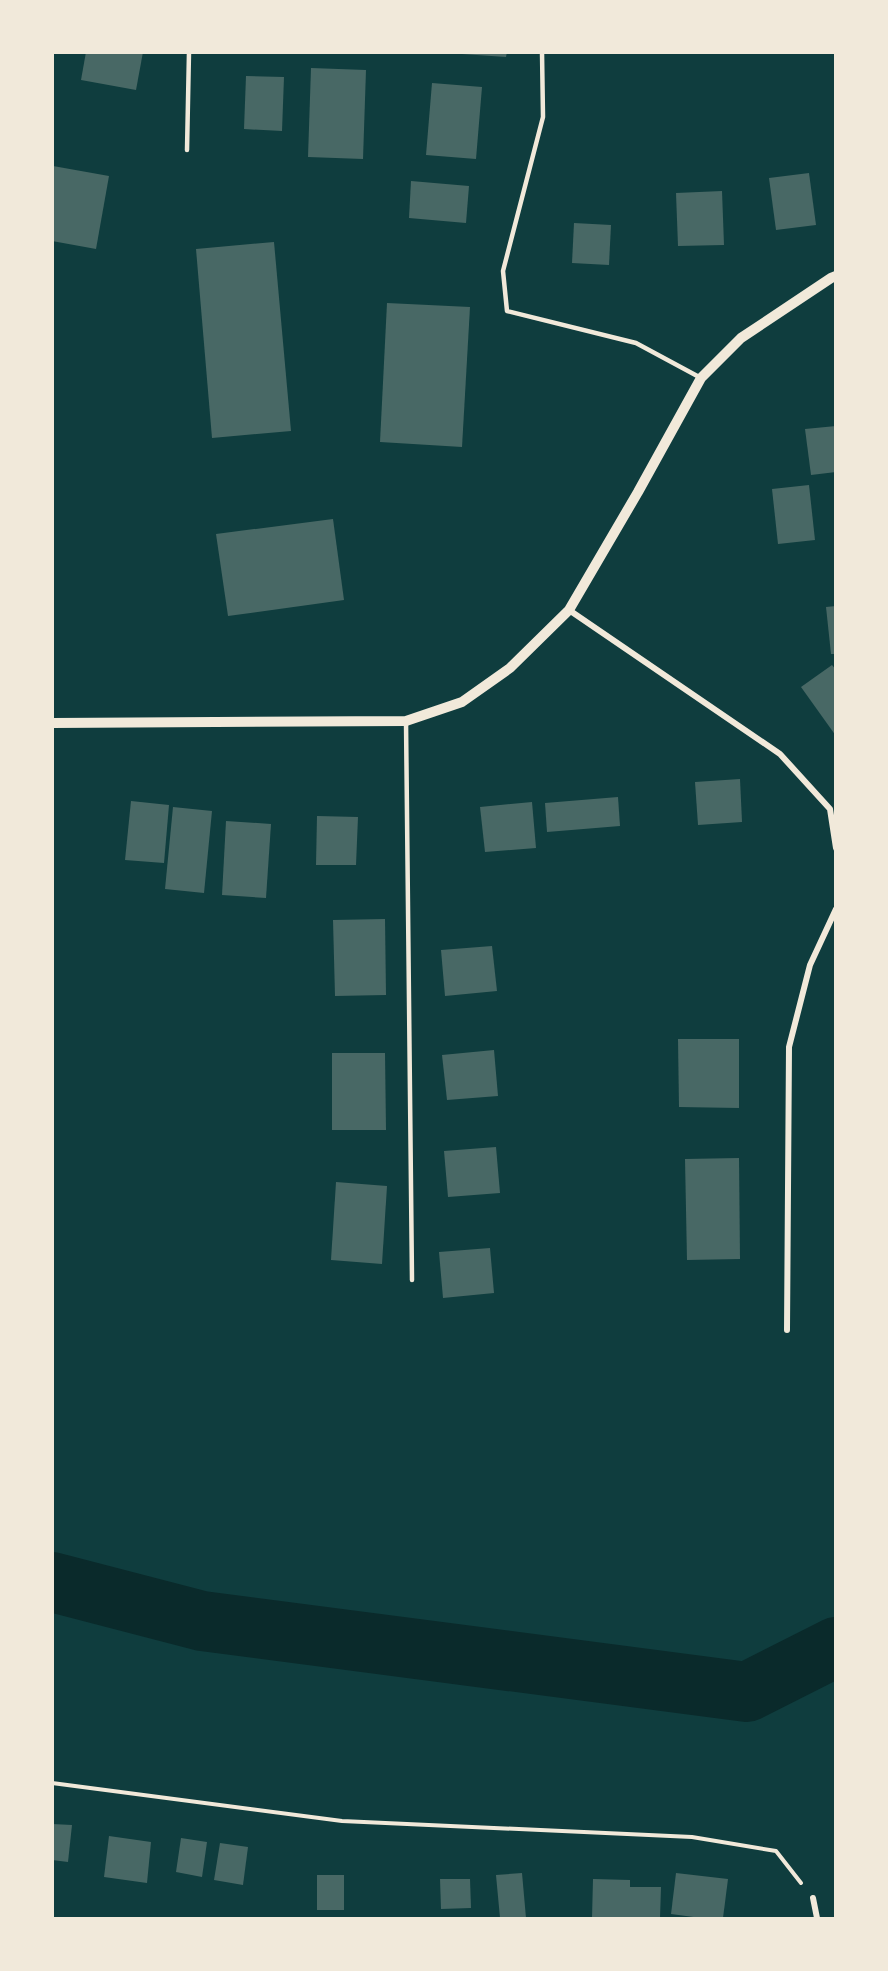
<svg xmlns="http://www.w3.org/2000/svg" width="888" height="1971" font-family="Helvetica,sans-serif">
  <style>
    .lines { fill: none; stroke-linecap: round; stroke-linejoin: round }
    .river { stroke: #0a2a2b; stroke-width: 60 }
    .building { fill: #486865 }
    .path { stroke: #f1e9da; stroke-width: 4 }
    .service { stroke: #f1e9da; stroke-width: 4.5 }
    .minor { stroke: #f1e9da; stroke-width: 6 }
    .tertiary { stroke: #f1e9da; stroke-width: 10 }
  </style>
  <rect width="100%" height="100%" fill="#0f3d3e"/>
  <g class="lines">
    <polyline class="river" points="52,1582 202,1621 747,1692 836,1647"/>
  </g>
  <g class="building">
    <polygon points="86,52 143,52 136,90 81,80"/>
    <polygon points="462,52 507,52 506,57 462,54"/>
    <polygon points="311,68 366,70 363,159 308,157"/>
    <polygon points="246,76 284,77 282,131 244,129"/>
    <polygon points="432,83 482,87 476,159 426,155"/>
    <polygon points="53,166 109,176 96,249 52,241"/>
    <polygon points="809,173 816,225 776,230 769,178"/>
    <polygon points="411,181 469,186 466,223 409,218"/>
    <polygon points="722,191 724,245 678,246 676,193"/>
    <polygon points="574,223 611,225 609,265 572,263"/>
    <polygon points="274,242 291,431 212,438 196,249"/>
    <polygon points="387,303 470,307 462,447 380,442"/>
    <polygon points="836,426 836,472 811,475 805,429"/>
    <polygon points="809,485 815,540 778,544 772,489"/>
    <polygon points="333,519 344,600 228,616 216,534"/>
    <polygon points="836,606 836,654 831,654 826,607"/>
    <polygon points="832,665 836,670 836,736 801,687"/>
    <polygon points="740,779 742,822 698,825 695,782"/>
    <polygon points="618,797 620,826 547,832 545,803"/>
    <polygon points="131,801 169,805 164,863 125,860"/>
    <polygon points="532,802 536,848 485,852 480,807"/>
    <polygon points="173,807 212,811 204,893 165,889"/>
    <polygon points="317,816 358,817 356,865 316,865"/>
    <polygon points="226,821 271,824 266,898 222,895"/>
    <polygon points="385,919 386,995 335,996 333,920"/>
    <polygon points="492,946 497,991 445,996 441,950"/>
    <polygon points="678,1039 739,1039 739,1108 679,1107"/>
    <polygon points="494,1050 498,1096 447,1100 442,1055"/>
    <polygon points="332,1053 385,1053 386,1130 332,1130"/>
    <polygon points="496,1147 500,1193 448,1197 444,1151"/>
    <polygon points="739,1158 740,1259 687,1260 685,1159"/>
    <polygon points="336,1182 387,1186 382,1264 331,1260"/>
    <polygon points="490,1248 494,1293 443,1298 439,1252"/>
    <polygon points="52,1824 72,1825 68,1862 52,1860"/>
    <polygon points="109,1836 151,1842 147,1883 104,1877"/>
    <polygon points="181,1838 207,1842 202,1877 176,1872"/>
    <polygon points="220,1843 248,1847 243,1885 214,1880"/>
    <polygon points="522,1873 526,1918 500,1918 496,1875"/>
    <polygon points="676,1873 728,1879 723,1918 701,1918 671,1914"/>
    <rect x="317" y="1875" width="27" height="35"/>
    <polygon points="440,1879 470,1879 471,1908 441,1909"/>
    <polygon points="593,1879 630,1880 630,1887 661,1887 660,1918 592,1918"/>
  </g>
  <g class="lines">
    <polyline class="path" points="52,1783 342,1821 692,1837 776,1851 801,1883"/>
    <g class="service">
      <polyline points="542,52 543,117 503,271 507,311 636,343 701,378"/>
      <polyline points="187,150 189,52"/>
      <polyline points="406,721 412,1280"/>
    </g>
    <g class="minor">
      <polyline points="569,610 780,754 830,809 836,848"/>
      <polyline points="787,1330 789,1047 810,965 836,909"/>
      <polyline points="813,1898 817,1918"/>
    </g>
    <polyline class="tertiary" points="52,723 406,721 462,702 510,668 569,610 638,492 701,378 741,338 831,278 836,276"/>
  </g>
  <rect width="888" height="1971" fill="none" stroke="#f1e9da" stroke-width="108"/>
</svg>
